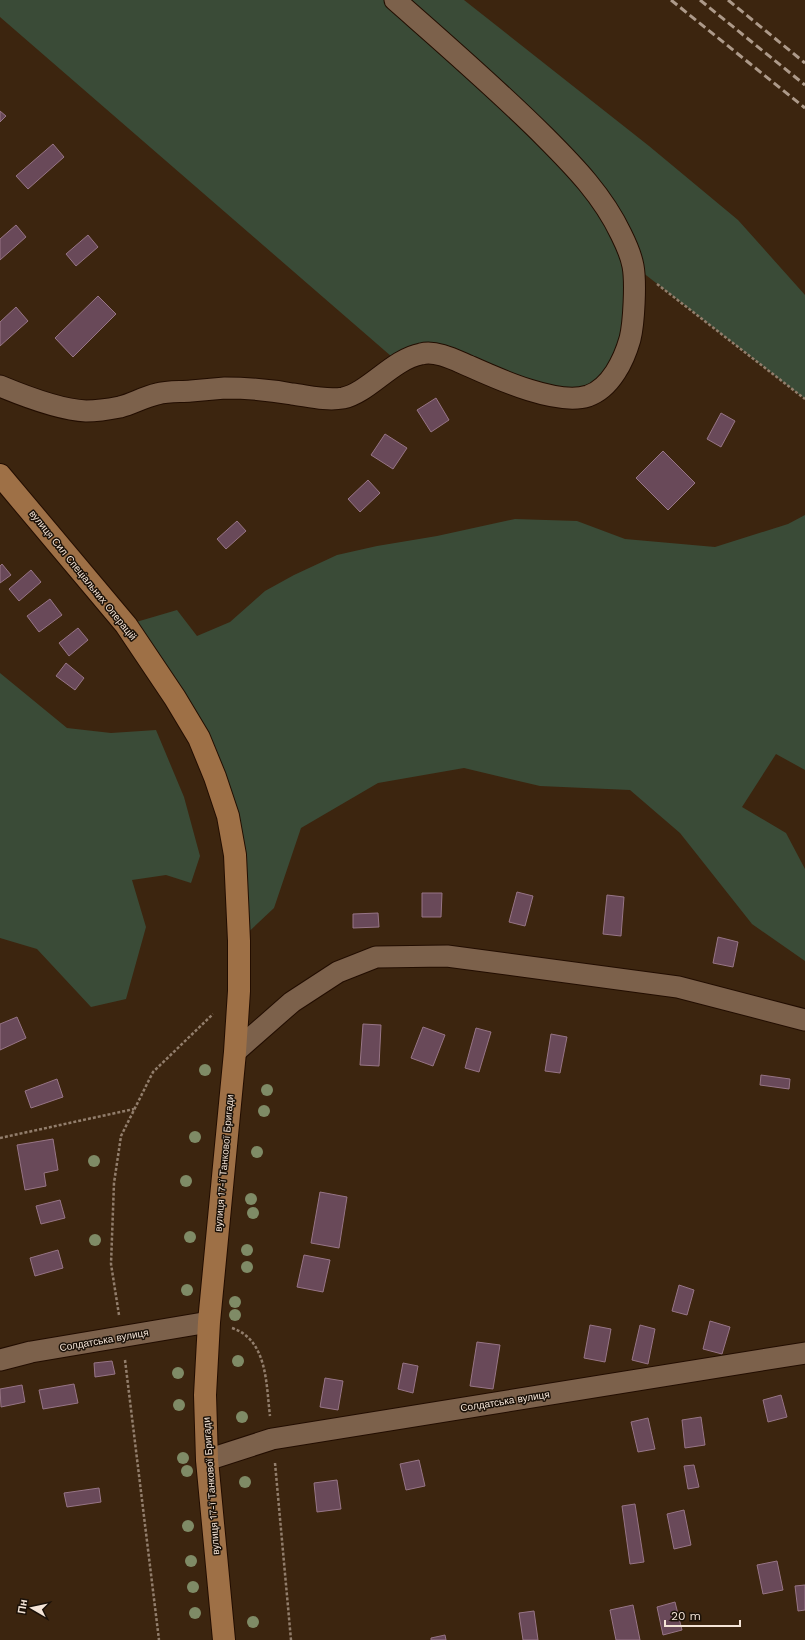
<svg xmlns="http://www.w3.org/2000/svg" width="805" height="1640" font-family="'Work Sans',sans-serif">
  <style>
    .green { fill: #3a4b37 }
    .building { fill: #694959; stroke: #977586 }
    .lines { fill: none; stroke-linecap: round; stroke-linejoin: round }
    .minor-casing { stroke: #220d00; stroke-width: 23 }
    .primary-casing { stroke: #220d00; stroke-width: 24 }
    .path { stroke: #927e6c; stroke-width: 2.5; stroke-dasharray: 3 2; stroke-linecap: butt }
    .minor { stroke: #7c614b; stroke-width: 21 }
    .primary { stroke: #9e7046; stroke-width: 22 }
    .rail { stroke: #ad9a8a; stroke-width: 3; stroke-dasharray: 8 4; stroke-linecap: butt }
    .tree { fill: #7f8b66 }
    .labels { text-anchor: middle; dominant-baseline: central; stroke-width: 3; stroke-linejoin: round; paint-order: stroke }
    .street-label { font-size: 10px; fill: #f4e4d7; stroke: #1b1108 }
  </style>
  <rect width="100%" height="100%" fill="#3c250f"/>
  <g class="green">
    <polygon points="0,0 464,0 649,146 738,220 805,295 805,399 633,265 631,334 588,396 445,356 399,363 0,17"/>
    <polygon points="805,515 805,770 776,754 742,807 786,833 805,869 805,961 752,924 680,833 630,790 540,786 464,768 378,783 301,828 274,908 239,941 215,777 126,625 177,610 197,636 230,622 265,591 294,575 337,555 377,546 437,536 515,519 577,521 625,539 715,547 788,524"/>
    <polygon points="0,673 67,728 111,733 156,730 184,797 200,856 191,883 166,875 132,880 146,927 126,999 91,1007 37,949 0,938"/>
  </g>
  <g class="building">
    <polygon points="0,111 6,116 0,122"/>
    <polygon points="53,144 64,157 28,189 16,176"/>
    <polygon points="16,225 26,237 0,260 0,239"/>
    <polygon points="88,235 98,247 76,266 66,254"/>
    <polygon points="98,296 116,314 73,357 55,338"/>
    <polygon points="16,307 28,321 0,346 0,322"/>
    <polygon points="436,398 449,420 431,432 417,410"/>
    <polygon points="721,413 735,421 721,447 707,439"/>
    <polygon points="385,434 407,448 393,469 371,455"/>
    <polygon points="663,451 695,483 668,510 636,478"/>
    <polygon points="368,480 380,493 360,512 348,499"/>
    <polygon points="237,521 246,531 226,549 217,539"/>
    <polygon points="2,564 11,575 0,583 0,566"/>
    <polygon points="31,570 41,582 19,601 9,589"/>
    <polygon points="50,599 62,615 39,632 27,616"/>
    <polygon points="78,628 88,640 69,656 59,643"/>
    <polygon points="66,663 84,678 75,690 56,676"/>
    <polygon points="517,892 533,896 525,926 509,922"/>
    <polygon points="422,893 442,893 441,917 422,917"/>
    <polygon points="607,895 624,897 621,936 603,934"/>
    <polygon points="378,913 379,927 353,928 353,914"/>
    <polygon points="718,937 738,942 733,967 713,963"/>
    <polygon points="17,1017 26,1038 0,1050 0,1024"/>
    <polygon points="363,1024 381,1025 379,1066 360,1065"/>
    <polygon points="423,1027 445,1035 433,1066 411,1058"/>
    <polygon points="476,1028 491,1032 479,1072 465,1068"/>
    <polygon points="551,1034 567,1037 560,1073 545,1071"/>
    <polygon points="761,1075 790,1079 789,1089 760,1085"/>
    <polygon points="57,1079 63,1097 31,1108 25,1091"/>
    <polygon points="53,1139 58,1170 44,1173 46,1186 25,1190 17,1145"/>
    <polygon points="320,1192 347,1197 339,1248 311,1243"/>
    <polygon points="60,1200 65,1218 41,1224 36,1206"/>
    <polygon points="58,1250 63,1268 35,1276 30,1258"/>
    <polygon points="304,1255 330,1260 323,1292 297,1287"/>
    <polygon points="679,1285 694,1290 687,1315 672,1311"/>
    <polygon points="710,1321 730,1327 722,1354 703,1349"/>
    <polygon points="590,1325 611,1329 605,1362 584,1358"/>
    <polygon points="640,1325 655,1329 648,1364 632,1360"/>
    <polygon points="477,1342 500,1345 493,1389 470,1386"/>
    <polygon points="112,1361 115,1374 95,1377 94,1363"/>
    <polygon points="403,1363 418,1366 413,1393 398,1389"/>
    <polygon points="325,1378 343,1381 338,1410 320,1407"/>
    <polygon points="74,1384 78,1403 43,1409 39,1390"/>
    <polygon points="22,1385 25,1402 1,1407 0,1389"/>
    <polygon points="781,1395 787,1417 768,1422 763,1400"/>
    <polygon points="701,1417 705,1445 685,1448 682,1420"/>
    <polygon points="648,1418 655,1449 638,1452 631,1422"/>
    <polygon points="419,1460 425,1486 406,1490 400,1464"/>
    <polygon points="694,1465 699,1487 688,1489 684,1466"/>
    <polygon points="337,1480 341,1509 317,1512 314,1483"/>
    <polygon points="99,1488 101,1502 67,1507 64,1493"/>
    <polygon points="635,1504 644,1562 630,1564 622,1506"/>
    <polygon points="684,1510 691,1545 674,1549 667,1514"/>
    <polygon points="777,1561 783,1590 763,1594 757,1565"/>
    <polygon points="805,1585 805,1610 798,1611 795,1586"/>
    <polygon points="675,1602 682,1630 663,1635 657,1607"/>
    <polygon points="633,1605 640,1640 616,1640 610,1610"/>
    <polygon points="534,1611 538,1640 523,1640 519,1613"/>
    <polygon points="445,1635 446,1640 431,1640 431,1638"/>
  </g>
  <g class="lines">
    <g class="minor-casing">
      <g id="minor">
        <path d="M0 386C24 396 60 410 86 411 97 411 110 409 120 407 132 404 144 397 157 394 168 391 180 392 191 391 202 390 213 389 225 388 247 388 270 390 292 394 308 396 326 401 343 398 368 393 393 359 421 354 436 350 455 360 469 366 498 379 557 406 588 396 611 388 624 360 630 339 634 323 636 282 633 266 631 255 626 244 621 234 603 196 575 167 545 137 497 89 446 45 395 0"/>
        <polyline points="235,1052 292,1002 338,972 376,957 447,956 678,987 805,1020"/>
        <polyline points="0,1360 31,1352 209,1322"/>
        <polyline points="207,1460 272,1439 805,1353"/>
      </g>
    </g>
    <g class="primary-casing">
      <polyline id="primary" points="0,475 126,625 175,698 199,738 215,777 228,816 235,855 239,941 239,991 235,1052 209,1322 205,1395 207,1460 224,1640"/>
    </g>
    <g class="path">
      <polyline points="657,284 805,399"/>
      <polyline points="0,1138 134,1109"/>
      <polyline points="119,1315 111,1264 114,1183 121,1136 153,1072 213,1014"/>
      <path d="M232 1328C268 1340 266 1385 270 1416"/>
      <polyline points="125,1360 159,1640"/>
      <polyline points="275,1463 291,1640"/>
    </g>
    <use href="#minor" class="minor"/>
    <use href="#primary" class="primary"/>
    <g class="rail">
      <polyline points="671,0 805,108"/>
      <polyline points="700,0 805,85"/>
      <polyline points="728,0 805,63"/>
    </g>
  </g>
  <g class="tree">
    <circle cx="205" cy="1070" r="6"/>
    <circle cx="267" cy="1090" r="6"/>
    <circle cx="264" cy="1111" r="6"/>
    <circle cx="195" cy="1137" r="6"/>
    <circle cx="257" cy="1152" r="6"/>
    <circle cx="94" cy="1161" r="6"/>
    <circle cx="186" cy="1181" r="6"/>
    <circle cx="251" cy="1199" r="6"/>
    <circle cx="253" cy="1213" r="6"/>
    <circle cx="190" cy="1237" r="6"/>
    <circle cx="95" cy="1240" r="6"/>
    <circle cx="247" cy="1250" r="6"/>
    <circle cx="247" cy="1267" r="6"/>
    <circle cx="187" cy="1290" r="6"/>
    <circle cx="235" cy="1302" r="6"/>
    <circle cx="235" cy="1315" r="6"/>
    <circle cx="238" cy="1361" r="6"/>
    <circle cx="178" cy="1373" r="6"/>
    <circle cx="179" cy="1405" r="6"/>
    <circle cx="242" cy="1417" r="6"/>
    <circle cx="183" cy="1458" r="6"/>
    <circle cx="187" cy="1471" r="6"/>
    <circle cx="245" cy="1482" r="6"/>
    <circle cx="188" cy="1526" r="6"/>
    <circle cx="191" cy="1561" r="6"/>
    <circle cx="193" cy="1587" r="6"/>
    <circle cx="195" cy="1613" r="6"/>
    <circle cx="253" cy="1622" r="6"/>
  </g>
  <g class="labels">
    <g class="street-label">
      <text transform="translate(83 575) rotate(51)">вулиця Сил Спеціальних Операцій</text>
      <text transform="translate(224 1163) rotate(-85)">вулиця 17-ї Танкової Бригади</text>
      <text transform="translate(104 1340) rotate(-10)">Солдатська вулиця</text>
      <text transform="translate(505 1401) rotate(-9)">Солдатська вулиця</text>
      <text transform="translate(211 1486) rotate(-94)">вулиця 17-ї Танкової Бригади</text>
    </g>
  </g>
  <g transform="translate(32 1608) rotate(279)" stroke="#1b1108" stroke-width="3" paint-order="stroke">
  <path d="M0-3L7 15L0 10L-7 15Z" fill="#f4e4d7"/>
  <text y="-6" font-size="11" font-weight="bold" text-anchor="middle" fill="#f4e4d7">Пн</text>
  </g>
  <path d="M665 1620v6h75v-6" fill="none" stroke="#f4e4d7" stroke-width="2"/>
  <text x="671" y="1620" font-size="12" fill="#f4e4d7" stroke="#1b1108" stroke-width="3" paint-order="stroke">20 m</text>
</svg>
